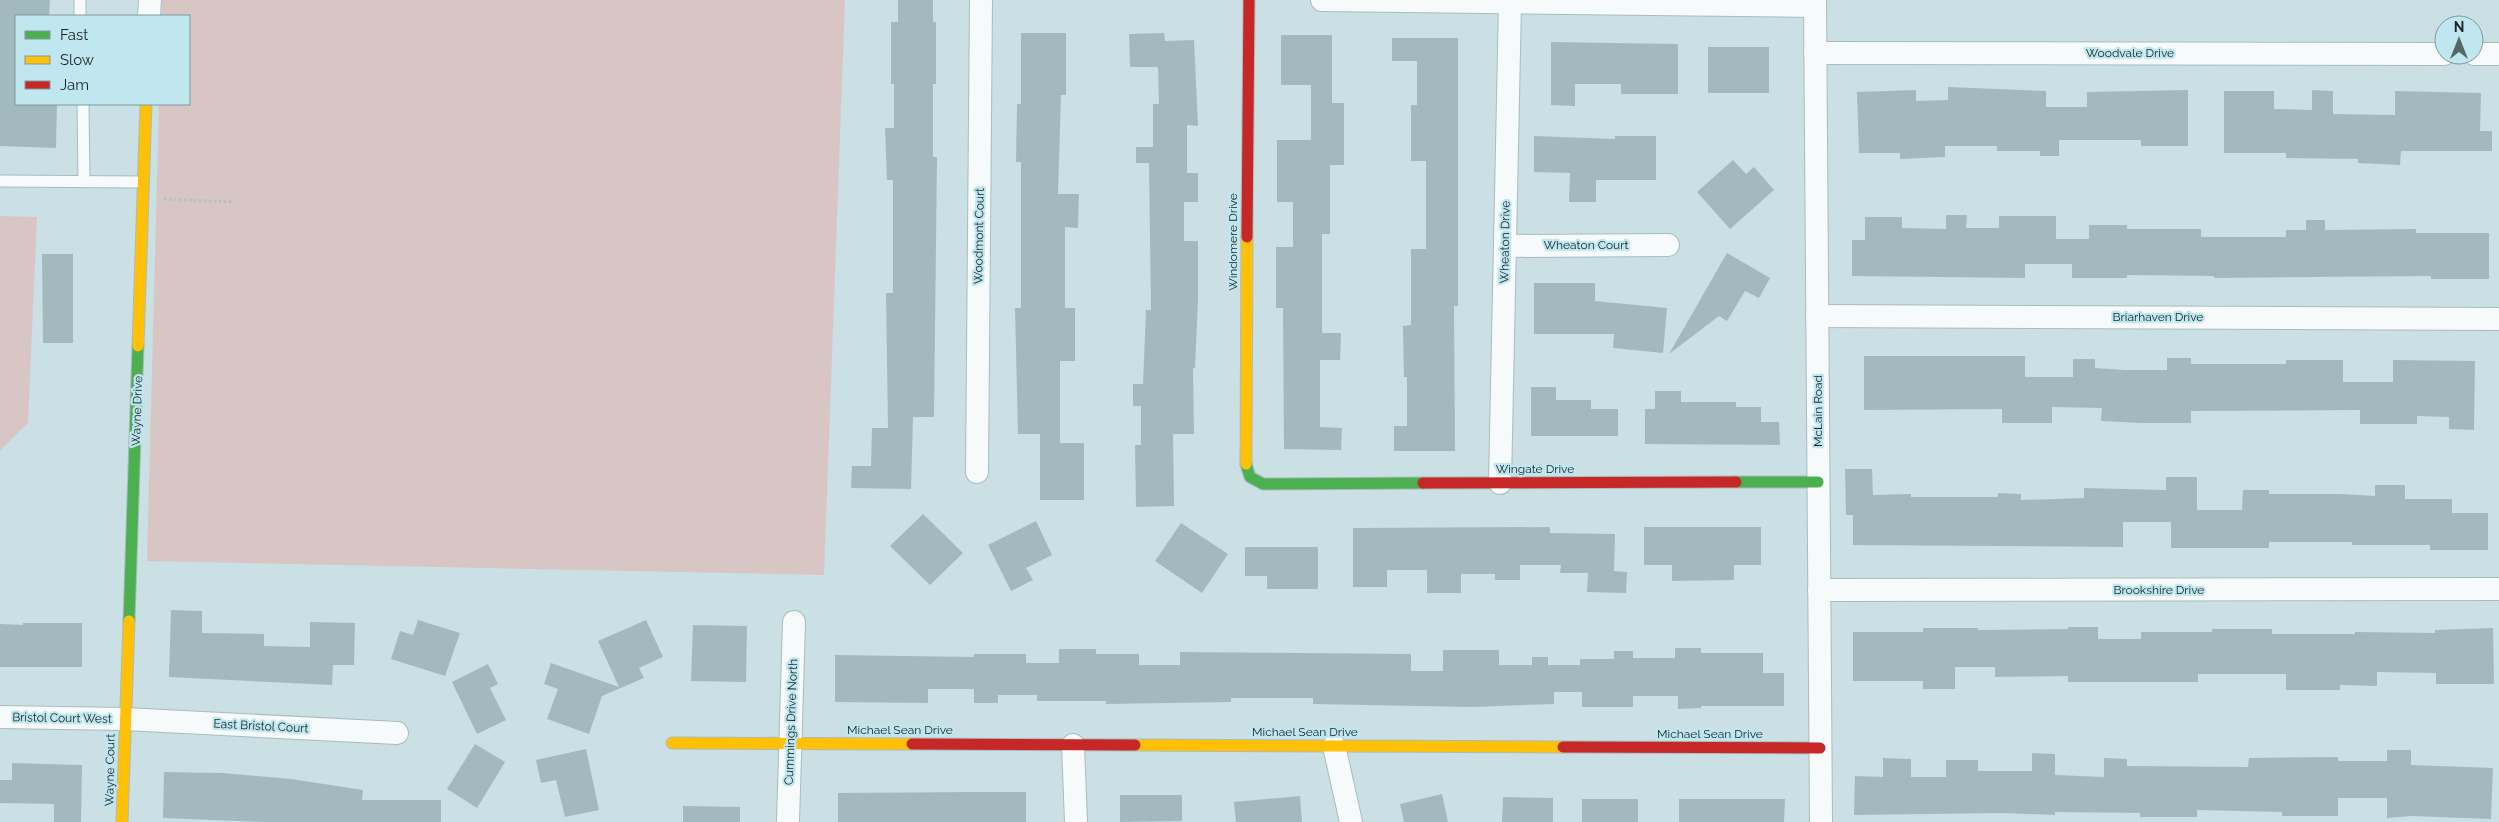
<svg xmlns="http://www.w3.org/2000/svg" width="2499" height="822" font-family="Raleway,sans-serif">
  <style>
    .green { fill: #d8c6c4 }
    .building { fill: #a2babe }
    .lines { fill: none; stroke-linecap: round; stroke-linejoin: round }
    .lane-casing { stroke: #aabbbf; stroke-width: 13 }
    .street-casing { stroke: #aabbbf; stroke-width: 24 }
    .fast-casing { stroke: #aabbbf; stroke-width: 13 }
    .slow-casing { stroke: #aabbbf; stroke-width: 13 }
    .jam-casing { stroke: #aabbbf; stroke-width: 13 }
    .path { stroke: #b8c0c0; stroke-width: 3; stroke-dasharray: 2.5 2.5; stroke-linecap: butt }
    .lane { stroke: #f7fafb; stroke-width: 11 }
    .street { stroke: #f7fafb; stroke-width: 22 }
    .fast { stroke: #4caf50; stroke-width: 11 }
    .slow { stroke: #ffc107; stroke-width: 11 }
    .jam { stroke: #c62828; stroke-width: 11 }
    .labels { text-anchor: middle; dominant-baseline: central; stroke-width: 4.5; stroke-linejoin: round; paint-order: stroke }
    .street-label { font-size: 12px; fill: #162528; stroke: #c0e7ef }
  </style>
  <rect width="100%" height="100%" fill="#cae0e4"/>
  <g class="green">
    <polygon points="162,0 845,0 824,575 147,561 159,104 189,104 189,16 162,16"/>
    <polygon points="0,216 37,217 28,423 0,451"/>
  </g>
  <g class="building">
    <polygon points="0,0 50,0 49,16 16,16 16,104 57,104 56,148 0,146"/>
    <polygon points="898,0 933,0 933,22 936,22 936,84 933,84 933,157 937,157 934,417 913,417 911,489 851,488 852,466 871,466 872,428 888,428 886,293 893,293 893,180 887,180 885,128 894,128 894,84 891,84 891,22 898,22"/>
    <polygon points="1021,33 1066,33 1066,95 1061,95 1058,194 1079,194 1078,228 1065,227 1065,308 1075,308 1075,361 1060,361 1060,443 1084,443 1084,500 1040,500 1040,434 1018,434 1015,308 1021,308 1021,162 1016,162 1017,104 1021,104"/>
    <polygon points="1164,33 1165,41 1194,40 1198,126 1187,125 1187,173 1198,173 1198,202 1184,202 1184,241 1198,241 1198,300 1195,368 1193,368 1194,434 1173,434 1174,506 1136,507 1135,445 1141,445 1141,406 1133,406 1133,384 1143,384 1146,310 1151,310 1149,163 1136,163 1136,147 1153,147 1153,104 1159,104 1158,67 1130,67 1129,34"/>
    <polygon points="1281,35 1332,35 1332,103 1344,103 1344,165 1330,165 1330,234 1322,234 1322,333 1341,333 1340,360 1320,360 1320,427 1342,428 1341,450 1284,449 1283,308 1276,308 1276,247 1293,247 1293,202 1277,202 1277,140 1311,140 1311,85 1281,85"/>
    <polygon points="1392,38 1458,38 1458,306 1454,306 1455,451 1394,451 1394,426 1407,426 1407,377 1404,377 1403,326 1411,325 1411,249 1426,249 1426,161 1411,161 1411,105 1417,105 1417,61 1392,61"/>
    <polygon points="1551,42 1678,44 1678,94 1621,94 1621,84 1575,84 1575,106 1551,105"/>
    <rect x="1708" y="47" width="61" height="46"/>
    <polygon points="1948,87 2046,91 2046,107 2087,107 2087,92 2188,90 2188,146 2141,146 2141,140 2059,140 2059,156 2040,156 2040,151 1997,151 1997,146 1945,146 1945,157 1900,159 1900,153 1859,153 1857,92 1916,90 1916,101 1948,100"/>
    <polygon points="2312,90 2333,91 2333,114 2395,115 2395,91 2481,93 2480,131 2492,131 2492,151 2401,151 2400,165 2358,163 2358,159 2286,158 2286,153 2224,153 2224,91 2274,91 2274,109 2312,110"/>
    <polygon points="1534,136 1615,139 1615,136 1656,136 1656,180 1596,180 1596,202 1569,202 1570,173 1534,172"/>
    <polygon points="1733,160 1746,174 1754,167 1774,190 1730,229 1697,192"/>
    <polygon points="1946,215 1967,215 1966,228 1999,228 1999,216 2056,216 2056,239 2089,239 2089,225 2127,225 2127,229 2201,229 2201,237 2286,237 2286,230 2306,230 2306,220 2325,220 2325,230 2416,229 2416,233 2489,233 2489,279 2431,279 2431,276 2214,278 2214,276 2127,275 2127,278 2072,278 2072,264 2025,264 2025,278 1852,276 1852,240 1865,240 1865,217 1902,217 1902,228 1946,229"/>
    <polygon points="1727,253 1770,278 1759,298 1745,291 1727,321 1719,316 1669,354"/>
    <polygon points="42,254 73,254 73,343 43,343"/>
    <polygon points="1534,283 1595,283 1595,301 1667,308 1663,353 1613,348 1614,334 1534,334"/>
    <polygon points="1864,356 2025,356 2025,377 2073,377 2073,359 2095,359 2095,368 2125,370 2167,370 2167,358 2191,358 2191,364 2286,364 2286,360 2343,360 2343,382 2393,382 2393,360 2475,361 2474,430 2449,429 2449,417 2417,416 2417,424 2360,424 2360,410 2191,411 2191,423 2141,423 2101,421 2102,408 2052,407 2052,423 2002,423 2002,409 1864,410"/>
    <polygon points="1531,387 1556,387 1556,400 1591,400 1591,409 1618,409 1618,436 1531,436"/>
    <polygon points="1655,391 1681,391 1681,402 1736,402 1736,407 1761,407 1761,422 1779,422 1780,445 1645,444 1645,409 1655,409"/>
    <polygon points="1845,469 1872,469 1873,495 1911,494 1911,497 1998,497 1998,493 2021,494 2021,500 2084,498 2084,488 2166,490 2166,477 2197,477 2197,510 2242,510 2243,490 2269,490 2269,494 2342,494 2375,496 2375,485 2405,485 2405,499 2452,499 2452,513 2488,513 2488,550 2430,550 2430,545 2352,545 2352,542 2269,542 2269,548 2171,548 2171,522 2123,522 2123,547 1853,545 1853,515 1846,515"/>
    <polygon points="923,514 963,553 930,585 890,546"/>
    <polygon points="1036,521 1052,555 1026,568 1033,580 1011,591 988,545"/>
    <polygon points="1181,523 1228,554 1202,593 1155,561"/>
    <polygon points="1550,527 1550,533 1615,534 1614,571 1627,572 1626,593 1587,592 1588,573 1560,573 1561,565 1520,565 1520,580 1495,580 1495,574 1461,574 1461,593 1427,593 1427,570 1387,570 1387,587 1353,587 1353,528"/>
    <polygon points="1644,527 1761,527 1761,565 1734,565 1734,580 1672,581 1672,565 1644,565"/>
    <polygon points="1245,547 1318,547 1318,589 1267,589 1267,576 1245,576"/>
    <polygon points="171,610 202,611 202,633 264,634 264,646 310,647 310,622 355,623 354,665 333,665 332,685 169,677"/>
    <polygon points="418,620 460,633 445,676 391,659 400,631 413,635"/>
    <polygon points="646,620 663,657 639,668 644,678 602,696 589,734 547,719 558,689 544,684 551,663 619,687 598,641"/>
    <polygon points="23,623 82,623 82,667 0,667 0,624 23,625"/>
    <polygon points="693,625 747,626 746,682 691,681"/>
    <polygon points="2068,627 2098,627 2098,639 2141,639 2141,632 2212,632 2212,629 2272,629 2272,634 2355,634 2355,632 2435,633 2435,630 2493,628 2494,684 2436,684 2436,673 2377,672 2377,686 2340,685 2340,690 2286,690 2286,674 2198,674 2198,682 2068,682 2068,676 1995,677 1995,667 1955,667 1955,689 1923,689 1923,681 1853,681 1853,632 1923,632 1923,628 1978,628 1978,630 2068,629"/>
    <polygon points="1675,648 1701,648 1701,653 1763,653 1763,673 1784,673 1784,706 1701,706 1701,708 1678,709 1678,696 1633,696 1633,707 1582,707 1582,692 1554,692 1554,704 1472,707 1313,704 1313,698 1231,698 1231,702 1106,704 1106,701 1037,701 1037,695 998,695 998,703 974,703 974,689 928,689 928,703 835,702 835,655 974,657 974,654 1026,654 1026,663 1059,663 1059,649 1096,649 1096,654 1139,654 1139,665 1180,665 1180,652 1411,654 1411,671 1443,671 1443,650 1499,650 1499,665 1532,665 1532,657 1548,657 1548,665 1580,665 1580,659 1614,659 1614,651 1633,651 1633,658 1675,658"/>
    <polygon points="488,664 498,684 490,688 506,720 477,734 452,682"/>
    <polygon points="475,744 505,762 477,808 447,789"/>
    <polygon points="586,749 599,810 565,817 556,780 541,783 536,760"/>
    <polygon points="2387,750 2411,750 2411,765 2493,768 2491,819 2411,816 2387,818 2387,798 2338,798 2338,816 2282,816 2282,812 2197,810 2197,817 2140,817 2140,813 2055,812 2055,815 2003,813 1854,815 1855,776 1883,777 1883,758 1911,759 1911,777 1946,777 1946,760 1978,760 1978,771 2032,771 2032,753 2055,754 2055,775 2104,777 2104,758 2127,759 2127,766 2248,767 2249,758 2338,757 2338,761 2387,761"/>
    <polygon points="12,763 82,765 81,822 54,822 54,804 0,803 0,780 12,780"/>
    <polygon points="164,772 223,773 291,779 363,790 362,800 441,800 441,822 264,822 163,818"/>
    <polygon points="974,792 1026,792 1026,822 838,822 838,793"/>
    <polygon points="1442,794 1448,822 1404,822 1400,804"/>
    <polygon points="1120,795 1182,795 1182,821 1120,822"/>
    <polygon points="1300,796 1302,822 1236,822 1234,802"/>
    <polygon points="1503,797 1553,798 1553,822 1502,822"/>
    <rect x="1582" y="799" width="56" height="23"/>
    <polygon points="1679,799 1785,799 1784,822 1679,822"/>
    <polygon points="683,806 740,807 740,822 683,822"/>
  </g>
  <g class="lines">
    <g class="lane-casing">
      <g id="lane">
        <polyline points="80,0 80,16"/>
        <polyline points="83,104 84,181"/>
        <polyline points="0,181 143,182"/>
      </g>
    </g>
    <g class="street-casing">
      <g id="street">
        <polyline points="1322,0 1815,6"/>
        <polyline points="1815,0 1821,822"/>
        <polyline points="149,16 150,0"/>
        <polyline points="1815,53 2444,54"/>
        <polyline points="2474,54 2499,54"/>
        <polyline points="1505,246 1668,245"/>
        <polyline points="1817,316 2499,319"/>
        <polyline points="977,472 981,0"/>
        <polyline points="1500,483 1510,2"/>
        <polyline points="1819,590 2499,589"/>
        <polyline points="0,717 125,719 397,733"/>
        <polyline points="1073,745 1076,822"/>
        <polyline points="1334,746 1351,822"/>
        <polyline points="788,822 794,622"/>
      </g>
    </g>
    <g class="fast-casing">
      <g id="fast">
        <polyline points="1246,464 1250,477 1263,484 1423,483"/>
        <polyline points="1736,482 1818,482"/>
        <polyline points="129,621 138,346"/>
      </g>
    </g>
    <g class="slow-casing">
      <g id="slow">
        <polyline points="138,346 146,104"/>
        <polyline points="1246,464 1247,237"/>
        <polyline points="672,743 912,744"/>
        <polyline points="1135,745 1563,747"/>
        <polyline points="122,822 129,621"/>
      </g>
    </g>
    <g class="jam-casing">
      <g id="jam">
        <polyline points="1247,237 1249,0"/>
        <polyline points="1423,483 1736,482"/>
        <polyline points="912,744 1135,745"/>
        <polyline points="1563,747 1820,748"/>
      </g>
    </g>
    <polyline class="path" points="164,199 233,202"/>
    <use href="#lane" class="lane"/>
    <use href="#street" class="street"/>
    <use href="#fast" class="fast"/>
    <use href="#slow" class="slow"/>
    <use href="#jam" class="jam"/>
  </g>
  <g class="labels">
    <g class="street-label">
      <text x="2130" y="53">Woodvale Drive</text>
      <text transform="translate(979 236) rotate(-89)">Woodmont Court</text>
      <text transform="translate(1233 242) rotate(-90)">Windomere Drive</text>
      <text transform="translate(1505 242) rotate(-89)">Wheaton Drive</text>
      <text x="1586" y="245">Wheaton Court</text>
      <text x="2158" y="317">Briarhaven Drive</text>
      <text transform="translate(137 411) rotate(-88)">Wayne Drive</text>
      <text transform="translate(1818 411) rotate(-90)">McLain Road</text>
      <text x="1535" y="469">Wingate Drive</text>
      <text x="2159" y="590">Brookshire Drive</text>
      <text transform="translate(62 718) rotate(1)">Bristol Court West</text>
      <text transform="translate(791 722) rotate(-88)">Cummings Drive North</text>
      <text transform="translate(261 726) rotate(3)">East Bristol Court</text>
      <text x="900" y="730">Michael Sean Drive</text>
      <text x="1305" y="732">Michael Sean Drive</text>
      <text x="1710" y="734">Michael Sean Drive</text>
      <text transform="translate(110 770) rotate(-89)">Wayne Court</text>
    </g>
  </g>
  <rect x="15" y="15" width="175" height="90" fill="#c0e7ef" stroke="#7c999f"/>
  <rect x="25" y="31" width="25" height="8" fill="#4caf50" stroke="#7c999f"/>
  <text x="60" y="40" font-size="15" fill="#162528">Fast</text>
  <rect x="25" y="56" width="25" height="8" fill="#ffc107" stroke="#7c999f"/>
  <text x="60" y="65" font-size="15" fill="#162528">Slow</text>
  <rect x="25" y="81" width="25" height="8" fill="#c62828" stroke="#7c999f"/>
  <text x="60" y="90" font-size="15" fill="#162528">Jam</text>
  <g transform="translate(2459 40)"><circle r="24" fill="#c0e7ef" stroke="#7c999f"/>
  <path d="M0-4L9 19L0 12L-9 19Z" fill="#55666a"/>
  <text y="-8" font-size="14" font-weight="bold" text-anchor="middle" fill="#162528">N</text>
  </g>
</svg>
